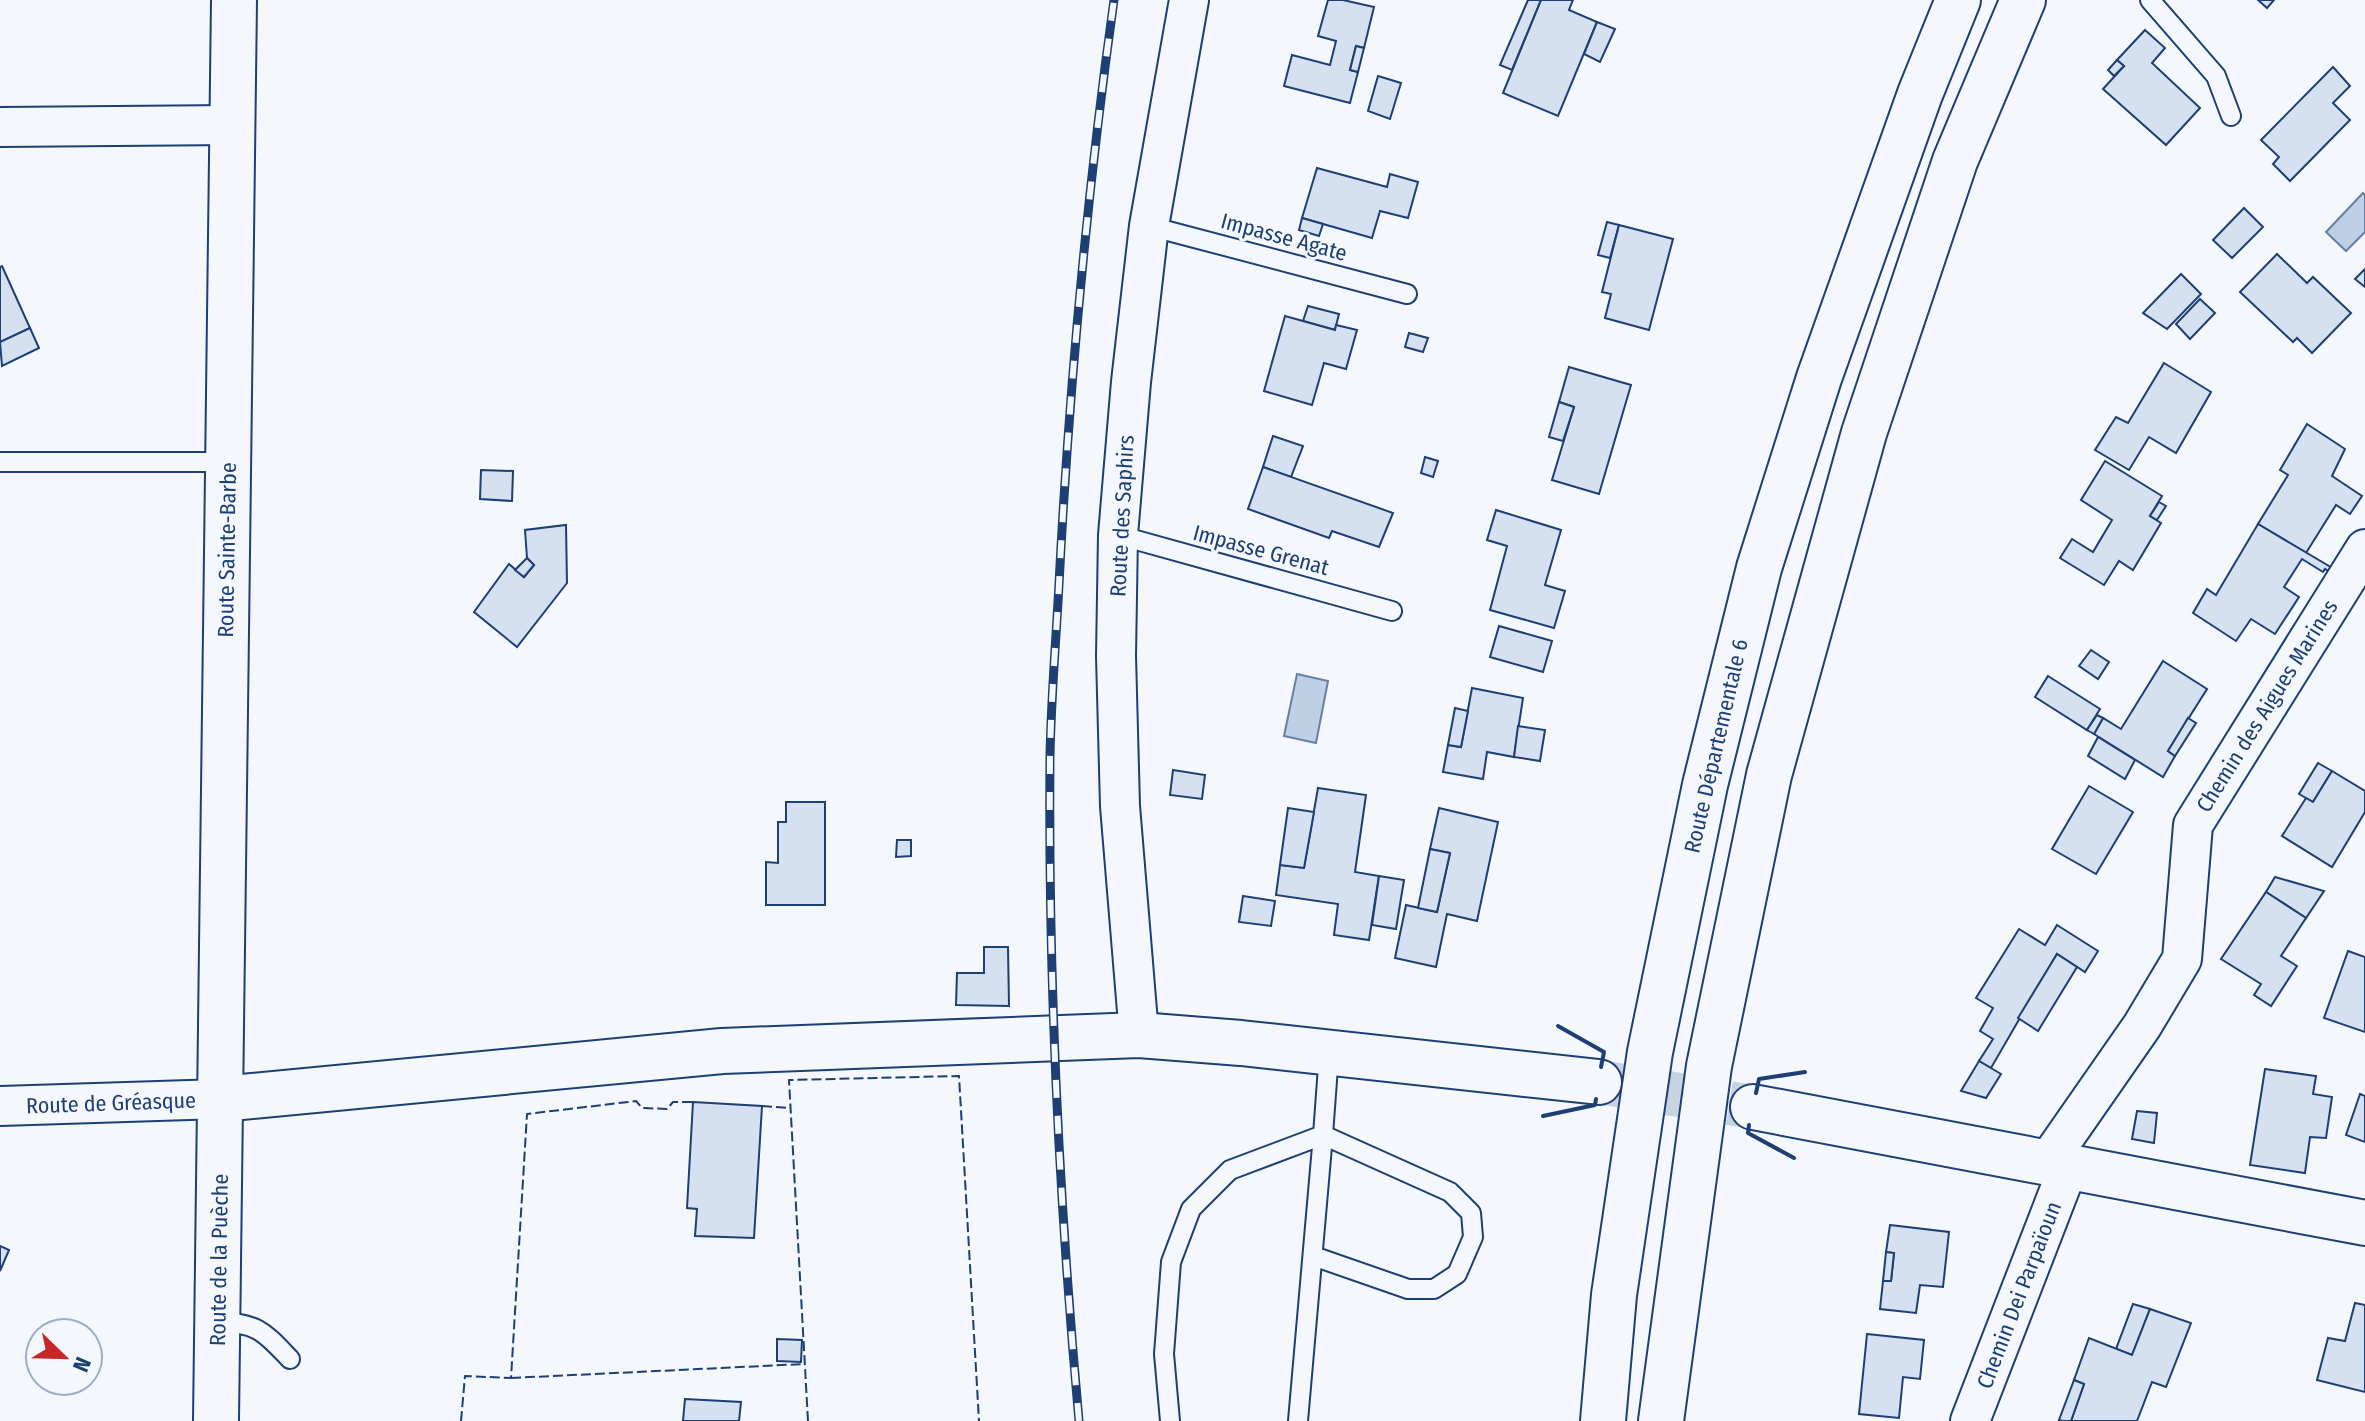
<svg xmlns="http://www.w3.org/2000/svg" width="2365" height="1421" font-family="'Fira Sans Condensed',sans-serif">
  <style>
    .water { fill: #bed0e5; stroke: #687fa3; stroke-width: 2 }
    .building { fill: #d5e0f0; stroke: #1d3f73; stroke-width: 2 }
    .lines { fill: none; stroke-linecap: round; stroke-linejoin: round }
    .secondary-tunnel { stroke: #c9d2e0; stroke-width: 44; stroke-dasharray: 44 22; stroke-linecap: butt }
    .lane-casing { stroke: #1d3f73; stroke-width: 22 }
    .street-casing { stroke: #1d3f73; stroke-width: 42 }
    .secondary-casing { stroke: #1d3f73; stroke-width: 48 }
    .highway-casing { stroke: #1d3f73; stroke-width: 48 }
    .lane { stroke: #f4f7fb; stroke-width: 18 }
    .street { stroke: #f4f7fb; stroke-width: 38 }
    .secondary { stroke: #f4f7fb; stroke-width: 44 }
    .highway { stroke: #f4f7fb; stroke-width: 44 }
    .rail-casing { stroke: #1d3f73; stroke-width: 9 }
    .rail { stroke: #f4f7fb; stroke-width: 6; stroke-dasharray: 18; stroke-linecap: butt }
    .fence { stroke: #1d3f73; stroke-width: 2; stroke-dasharray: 10 4; stroke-linecap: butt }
    .wall { stroke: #1d3f73; stroke-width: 4 }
    .labels { text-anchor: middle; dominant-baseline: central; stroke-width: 6; stroke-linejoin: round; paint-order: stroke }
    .street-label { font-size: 22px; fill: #1d3f73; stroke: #f4f7fb }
  </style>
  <rect width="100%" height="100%" fill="#f4f7fb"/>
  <g class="water">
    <polygon points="2363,193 2365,195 2365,232 2346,251 2326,232"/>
    <polygon points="1297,674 1328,681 1316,743 1284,736"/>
  </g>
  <g class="building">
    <polygon points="1328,0 1343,0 1374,7 1364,48 1356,46 1350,70 1358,72 1350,103 1284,86 1292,55 1330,65 1336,41 1318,36"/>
    <polygon points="1528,0 1541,0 1512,70 1500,65"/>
    <polygon points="1541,0 1573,0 1569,10 1597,22 1558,116 1503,93"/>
    <polygon points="2258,0 2274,0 2267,8"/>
    <polygon points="1597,22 1615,29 1600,62 1584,54"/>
    <polygon points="2145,30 2165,48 2152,63 2200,108 2166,145 2103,89 2124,66 2117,60"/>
    <polygon points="1356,46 1364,48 1358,72 1350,70"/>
    <polygon points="2117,60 2124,66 2114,76 2108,70"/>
    <polygon points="2333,67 2350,86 2333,103 2350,120 2290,181 2273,164 2279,157 2261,140"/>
    <polygon points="1378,76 1401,83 1390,119 1368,111"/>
    <polygon points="1317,168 1387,187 1390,174 1418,182 1408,218 1380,211 1372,238 1302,218"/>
    <polygon points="2244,208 2263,227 2232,258 2213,240"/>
    <polygon points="1302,218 1323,224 1319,236 1299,230"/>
    <polygon points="1607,222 1619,225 1610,258 1598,255"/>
    <polygon points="1619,225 1673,239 1649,330 1605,318 1611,294 1602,292"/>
    <polygon points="2277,254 2307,283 2313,277 2351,313 2312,353 2297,338 2293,342 2240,292"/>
    <polygon points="2,266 30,328 0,342 0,267"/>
    <polygon points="2365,269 2365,287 2355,279"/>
    <polygon points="2181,274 2201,294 2167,329 2143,313"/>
    <polygon points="2200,299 2215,313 2190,339 2176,324"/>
    <polygon points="1308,306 1339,314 1335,330 1303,321"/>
    <polygon points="1285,316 1335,330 1336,325 1357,330 1346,369 1324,363 1312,405 1264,391"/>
    <polygon points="30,328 39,348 2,366 0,342"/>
    <polygon points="1409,333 1428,338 1423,352 1405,347"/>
    <polygon points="2164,363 2211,392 2176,453 2149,437 2129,470 2095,450 2116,417 2128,423"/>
    <polygon points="1569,367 1631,385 1599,494 1552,480 1574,407 1559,402"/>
    <polygon points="1559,402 1574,407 1563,441 1549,437"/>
    <polygon points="2307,424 2345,449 2332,476 2362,496 2350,514 2336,505 2306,553 2258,524 2288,475 2280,470"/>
    <polygon points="1273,436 1303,446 1291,477 1263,467"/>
    <polygon points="1425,457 1438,461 1433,477 1421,473"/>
    <polygon points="2105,461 2162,496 2150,516 2161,523 2133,570 2119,561 2104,585 2060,558 2072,539 2093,552 2112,520 2081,500"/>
    <polygon points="1263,467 1393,513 1379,547 1332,531 1329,538 1248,509"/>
    <polygon points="481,470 513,471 512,501 480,499"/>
    <polygon points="2159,502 2166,506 2157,520 2150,516"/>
    <polygon points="1496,510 1561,530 1545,585 1565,591 1554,628 1490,610 1507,546 1487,540"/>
    <polygon points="2258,524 2334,569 2331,573 2325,569 2323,572 2302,559 2284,587 2299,597 2275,634 2251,619 2236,641 2193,613 2207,589 2216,595"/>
    <polygon points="566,525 567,583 517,647 474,612 509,564 524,577 534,565 527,558 525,530"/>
    <polygon points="527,558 534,565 524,577 515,570"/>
    <polygon points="1499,626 1552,641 1543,672 1490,657"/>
    <polygon points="2091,650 2109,662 2098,679 2079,666"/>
    <polygon points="2163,661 2207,689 2168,751 2175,756 2163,777 2094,734 2103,718 2121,729"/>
    <polygon points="2048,676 2100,709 2087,730 2035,697"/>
    <polygon points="1472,688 1523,698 1514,757 1487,752 1483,779 1443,772 1448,745 1461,747"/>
    <polygon points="1455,708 1468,711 1461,747 1448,745"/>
    <polygon points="2097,715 2103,718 2094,734 2087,730"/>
    <polygon points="2188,718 2196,723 2175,756 2168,751"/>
    <polygon points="1518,726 1545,730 1540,761 1514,757"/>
    <polygon points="2098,737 2135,760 2125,779 2088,756"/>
    <polygon points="2318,763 2332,771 2313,802 2299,794"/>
    <polygon points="1173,770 1205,775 1202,799 1170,795"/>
    <polygon points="2332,771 2365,791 2365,812 2332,867 2282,836 2306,798 2313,802"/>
    <polygon points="2089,786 2133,812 2096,874 2052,849"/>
    <polygon points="1318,788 1366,795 1355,872 1379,876 1369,940 1334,935 1338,904 1276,895 1280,865 1304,868"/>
    <polygon points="786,802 825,802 825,905 766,905 766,862 778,863 778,822 786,822"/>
    <polygon points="1288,808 1314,812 1304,868 1280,865"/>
    <polygon points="1439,808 1498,822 1477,921 1447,914 1436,967 1395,958 1406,905 1437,912 1450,853 1430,849"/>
    <polygon points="897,840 911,840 911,856 896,857"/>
    <polygon points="1430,849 1450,853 1437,912 1418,908"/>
    <polygon points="1379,876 1404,880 1396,929 1372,925"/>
    <polygon points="2275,877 2324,891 2306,918 2266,892"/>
    <polygon points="2266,892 2306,918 2281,956 2297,966 2271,1006 2254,995 2261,984 2221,959"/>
    <polygon points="1243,896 1275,901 1271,926 1239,922"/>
    <polygon points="2057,925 2098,951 2085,972 2057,954 1991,1068 1979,1061 1993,1039 1980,1031 1993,1008 1976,998 2019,929 2045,945"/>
    <polygon points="984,947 1008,947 1009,1006 956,1005 957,973 984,973"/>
    <polygon points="2348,951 2365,957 2365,1032 2324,1018"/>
    <polygon points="2057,954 2077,967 2038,1031 2018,1018"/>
    <polygon points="1979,1061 2001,1074 1986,1098 1961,1091"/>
    <polygon points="2265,1069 2316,1076 2313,1094 2332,1097 2326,1138 2310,1137 2305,1173 2250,1165"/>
    <polygon points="2360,1094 2365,1096 2365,1142 2346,1135"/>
    <polygon points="693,1102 762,1106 754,1238 695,1236 697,1209 687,1208"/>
    <polygon points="2137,1111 2157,1113 2154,1143 2132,1139"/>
    <polygon points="1890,1225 1949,1232 1943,1287 1920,1285 1916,1313 1880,1309 1883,1281 1891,1281 1894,1253 1886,1252"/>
    <polygon points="0,1246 9,1250 0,1271"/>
    <polygon points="1886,1252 1894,1253 1891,1281 1883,1281"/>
    <polygon points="2355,1303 2365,1305 2365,1392 2317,1380 2328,1338 2345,1341"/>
    <polygon points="2133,1304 2150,1309 2132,1355 2116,1349"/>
    <polygon points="2150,1309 2191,1323 2166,1387 2152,1382 2137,1421 2071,1421 2084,1384 2074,1380 2089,1338 2132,1355"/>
    <polygon points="1867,1334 1924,1340 1920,1379 1903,1377 1899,1418 1859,1414"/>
    <polygon points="777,1339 802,1340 801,1362 777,1361"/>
    <polygon points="2074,1380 2084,1384 2071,1421 2063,1421 2059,1420"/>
    <polygon points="685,1399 741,1402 739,1421 683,1421"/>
  </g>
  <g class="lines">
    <polyline class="secondary-tunnel" points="1599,1082 1753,1107"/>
    <g class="lane-casing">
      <g id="lane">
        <polyline points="2150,0 2216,76 2231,116"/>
        <polyline points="1149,226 1407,294"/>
        <polyline points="0,462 228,462"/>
        <polyline points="1118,535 1392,611"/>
        <path d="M218 1322C258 1323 264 1332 290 1359"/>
        <polyline points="1170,1421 1164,1354 1171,1262 1191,1209 1230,1170 1323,1135 1329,1053"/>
        <polyline points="1298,1421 1323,1135 1450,1192 1471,1213 1473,1237 1457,1274 1434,1289 1408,1289 1313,1256"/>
      </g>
    </g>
    <g class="street-casing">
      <g id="street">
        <polyline points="0,127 232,125"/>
        <polyline points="1139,1035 1120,806 1116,656 1118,535 1131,382 1149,226 1189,0"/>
        <polyline points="0,1106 221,1099"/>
        <polyline points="2046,1164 2142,1026 2182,959 2193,825 2365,549"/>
        <polyline points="1970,1421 2068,1168"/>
      </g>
    </g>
    <g class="secondary-casing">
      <g id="secondary">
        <polyline points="221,1099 722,1051 1139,1035 1241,1043 1599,1082"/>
        <polyline points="1753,1107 2365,1223"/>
        <polyline points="216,1421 234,0"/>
      </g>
    </g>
    <g class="highway-casing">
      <g id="highway">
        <polyline points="1603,1421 1614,1295 1650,1052 1705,785 1759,568 1819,378 1920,94 1958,0"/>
        <polyline points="1661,1421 1709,1066 1769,775 1864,433 1955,161 2023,0"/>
      </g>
    </g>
    <use href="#lane" class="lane"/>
    <use href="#street" class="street"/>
    <use href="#secondary" class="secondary"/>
    <use href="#highway" class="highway"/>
    <g class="rail-casing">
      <path id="rail" d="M1079 1421C1059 1200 1048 978 1050 756 1051 699 1056 641 1059 584 1069 389 1087 194 1114 0"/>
    </g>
    <use href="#rail" class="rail"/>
    <g class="fence">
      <polyline points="762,1106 790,1108"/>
      <polyline points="511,1378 805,1364"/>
      <polyline points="461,1421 465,1376 511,1378 527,1114 636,1101 642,1108 667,1109 673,1102 693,1102"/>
      <polyline points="808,1421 789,1080 959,1076 979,1421"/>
    </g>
    <g class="wall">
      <polyline points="1558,1026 1604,1052 1601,1067"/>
      <polyline points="1756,1093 1759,1079 1805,1072"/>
      <polyline points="1543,1116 1595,1105 1596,1099"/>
      <polyline points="1749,1125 1748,1133 1794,1158"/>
    </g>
  </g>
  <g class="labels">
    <g class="street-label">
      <text transform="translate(1284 237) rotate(15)">Impasse Agate</text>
      <text transform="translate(1122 516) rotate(-87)">Route des Saphirs</text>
      <text transform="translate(227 550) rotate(-89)">Route Sainte-Barbe</text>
      <text transform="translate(1261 550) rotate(15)">Impasse Grenat</text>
      <text transform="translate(2267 706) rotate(-58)">Chemin des Aigues Marines</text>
      <text transform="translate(1716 746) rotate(-77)">Route Départementale 6</text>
      <text transform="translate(111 1103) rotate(-2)">Route de Gréasque</text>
      <text transform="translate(219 1260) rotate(-89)">Route de la Puèche</text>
      <text transform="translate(2019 1295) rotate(-69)">Chemin Dei Parpaïoun</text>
    </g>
  </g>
  <g transform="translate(64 1357) rotate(113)"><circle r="38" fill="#f4f7fb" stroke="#9eadc5" stroke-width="2"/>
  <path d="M0-6L14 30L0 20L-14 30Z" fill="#c62828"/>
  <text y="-12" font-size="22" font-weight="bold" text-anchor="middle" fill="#1d3f73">N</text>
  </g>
</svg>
